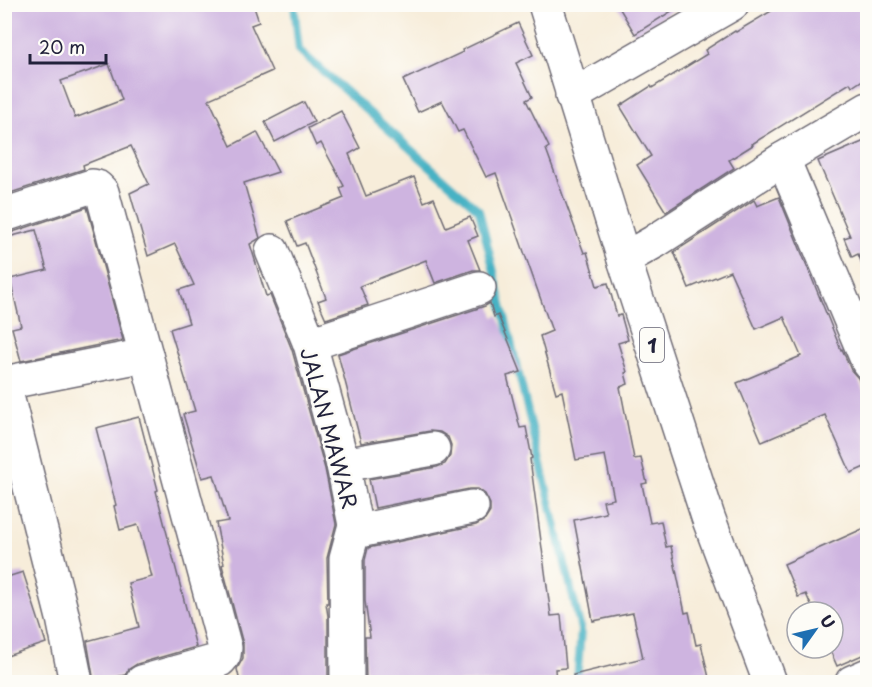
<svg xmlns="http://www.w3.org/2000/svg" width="872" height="687" font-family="'Playpen Sans',sans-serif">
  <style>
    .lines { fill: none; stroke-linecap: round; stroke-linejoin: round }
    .stream { stroke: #46b2c4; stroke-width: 8 }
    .building { fill: #ceb4e0; fill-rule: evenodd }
    .minor-casing { stroke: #6d6973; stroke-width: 36 }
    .highway-casing { stroke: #6d6973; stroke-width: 36 }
    .minor { stroke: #fff; stroke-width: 33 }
    .highway { stroke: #fff; stroke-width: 33 }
    .labels { text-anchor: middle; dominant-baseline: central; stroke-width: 5; stroke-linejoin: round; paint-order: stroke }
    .shield { fill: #fdfcf7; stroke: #646373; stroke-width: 1.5 }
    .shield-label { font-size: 20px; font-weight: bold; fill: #22223b }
    .street-label { font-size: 21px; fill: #22223b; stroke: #fdfcf7 }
  </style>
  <rect width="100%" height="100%" fill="#fdfcf7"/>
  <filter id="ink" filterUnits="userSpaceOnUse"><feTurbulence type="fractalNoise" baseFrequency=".0167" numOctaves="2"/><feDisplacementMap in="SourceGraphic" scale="12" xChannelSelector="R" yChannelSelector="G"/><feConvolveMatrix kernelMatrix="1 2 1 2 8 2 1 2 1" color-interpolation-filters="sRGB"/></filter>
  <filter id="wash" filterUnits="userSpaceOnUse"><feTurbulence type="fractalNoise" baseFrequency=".008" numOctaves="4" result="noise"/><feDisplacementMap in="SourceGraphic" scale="24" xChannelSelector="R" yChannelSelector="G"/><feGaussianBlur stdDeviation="1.35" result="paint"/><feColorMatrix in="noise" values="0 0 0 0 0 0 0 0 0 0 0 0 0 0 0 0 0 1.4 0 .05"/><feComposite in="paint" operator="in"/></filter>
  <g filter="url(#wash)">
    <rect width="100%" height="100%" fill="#f7edda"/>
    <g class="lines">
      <polyline class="stream" points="294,4 299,50 479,210 581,630 577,682"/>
    </g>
    <g id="blocks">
      <g class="building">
        <path d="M4 4H253L259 22 251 25 272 71 209 99 231 146 257 132 278 172 244 183 260 238 250 244 266 296 270 295 292 350 325 469 336 524 327 558 328 603H326L328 616V682H240L237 669 243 658V644L222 565 224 564 216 523 228 521 214 475 202 478 183 414 195 411 170 329 189 323 179 290 194 285 175 244 148 256 130 193 149 184 131 146 83 165 84 169 4 195ZM109 64 122 100 75 118 61 81Z"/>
        <polygon points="617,4 683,4 635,34"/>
        <polygon points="783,4 867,4 867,77 852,87 850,83 752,144 753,145 729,160 734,168 666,212 637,165 651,156 620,106 651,86 652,88 707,54 705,50 735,31 736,32"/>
        <polygon points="518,23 533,55 516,63 532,97 526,100 549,147 546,149 584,253 587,252 597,286 608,283 617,316 621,315 628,340 618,343 627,372 625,373 628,384 620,387 634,459 641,458 647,483 642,484 650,523 661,521 666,547 671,546 685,613 689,612 696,645 701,644 710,682 574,682 573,675 643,658 633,613 593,621 574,520 606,513 603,501 614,499 605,455 576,460 562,391 556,393 540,336 552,331 496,173 486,177 463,130 458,132 442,101 418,112 403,80 463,52 462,50"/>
        <polygon points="304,102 314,122 275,142 265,122"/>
        <polygon points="341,111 360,148 349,154 366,196 414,177 424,202 434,198 446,227 470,217 478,236 468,240 480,270 473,270 435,283 426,260 360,286 368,305 326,319 318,301 326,298 305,243 297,246 287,221 344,198 340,188 344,186 321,143 316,146 308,128"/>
        <polygon points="867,140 867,276 858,254 852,257 844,238 850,236 818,161"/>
        <polygon points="779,197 841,350 842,349 851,370 858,378 867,400 867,466 851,473 825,415 762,442 737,383 801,356 784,317 756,329 730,271 689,288 674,252 754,200 757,206"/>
        <polygon points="87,207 123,340 21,361 12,328 21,326 10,279 47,270 36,230 4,238 4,233 10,233"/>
        <polygon points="490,303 494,317 498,315 521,372 507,376 520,428 526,427 532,458 530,459 551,616 561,615 566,668 555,669 556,682 366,682 365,637 370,637 365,601 365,560 368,548 476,525 485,520 490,512 490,504 485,494 478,489 469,489 375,508 369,479 437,467 445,464 450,456 451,445 448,437 440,432 430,431 361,443 338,354 485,306"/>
        <polygon points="139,417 158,490 156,491 196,647 137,664 129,669 125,675 94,682 87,641 139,627 128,583 152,577 138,525 120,530 114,506 116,505 96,428"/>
        <polygon points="867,527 867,653 837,666 829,648 833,648 833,612 814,612 806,594 798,597 784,564"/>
        <polygon points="23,572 46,643 4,657 4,578"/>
      </g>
    </g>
  </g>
  <g filter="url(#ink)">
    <use href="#blocks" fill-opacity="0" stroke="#6d6973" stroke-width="1.5"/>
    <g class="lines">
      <g class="minor-casing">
        <g id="minor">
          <polyline points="572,96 732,4"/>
          <polyline points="783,159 868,362"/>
          <polyline points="4,215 92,186 97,187 102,192 225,648 224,655 220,660 142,682"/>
          <polyline points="272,251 310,344 343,465 355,525 346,558 347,682"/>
          <polyline points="624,259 654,242 783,159 868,109"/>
          <polyline points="310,344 479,288"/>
          <polyline points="4,383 146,355"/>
          <polyline points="4,384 63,618 76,682"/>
          <polyline points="343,465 433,449"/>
          <polyline points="354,532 472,507"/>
          <polyline points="852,682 868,675"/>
        </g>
      </g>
      <g class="highway-casing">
        <polyline id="highway" points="545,4 624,259 708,517 770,682"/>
      </g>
      <use href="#minor" class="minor"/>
      <use href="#highway" class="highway"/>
    </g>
  </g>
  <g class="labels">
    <rect class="shield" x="640" y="328" width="24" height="34" rx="4.5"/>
    <g class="shield-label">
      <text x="652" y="345">1</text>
    </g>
    <g class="street-label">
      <text transform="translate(330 428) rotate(75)">JALAN MAWAR</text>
    </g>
  </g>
  <rect width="872" height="687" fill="none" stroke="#fdfcf7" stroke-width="24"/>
  <g transform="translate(815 630) rotate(56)"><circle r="28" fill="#fdfcf7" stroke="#a5a5ac" stroke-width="1.5"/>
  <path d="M0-4.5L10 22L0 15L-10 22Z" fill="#1f6fb2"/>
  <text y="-9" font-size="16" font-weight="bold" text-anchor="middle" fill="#22223b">U</text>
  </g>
  <path d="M30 54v9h76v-9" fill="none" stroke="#22223b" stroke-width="3"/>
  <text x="39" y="54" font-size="18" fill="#22223b" stroke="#fdfcf7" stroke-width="4.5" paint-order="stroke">20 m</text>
</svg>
